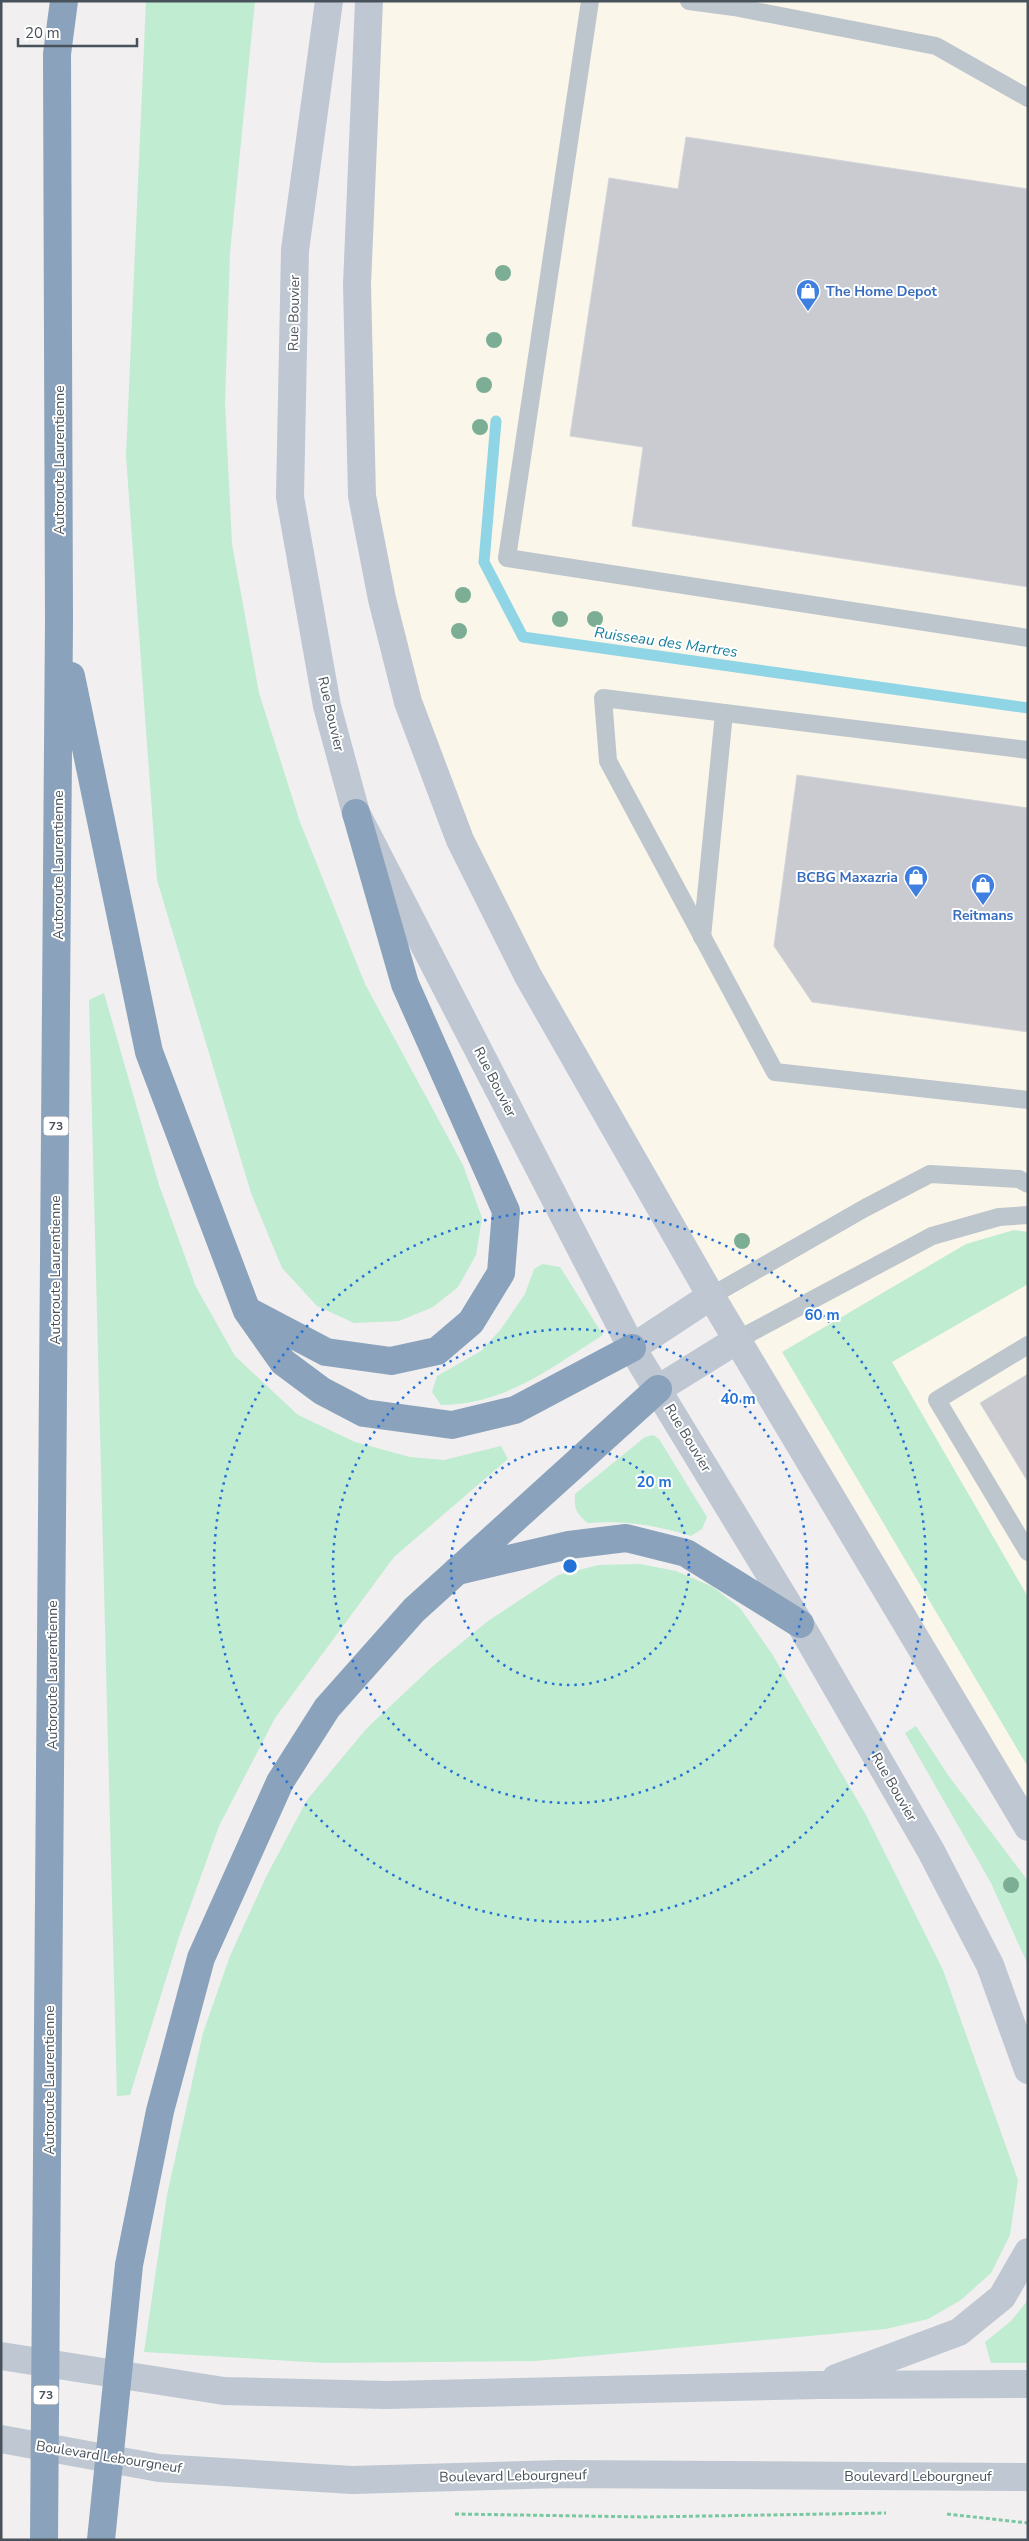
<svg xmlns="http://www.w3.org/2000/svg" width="1029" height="2541" font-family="'Nunito Sans',sans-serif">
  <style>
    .commercial { fill: #fbf6ea }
    .green { fill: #c0ecd1 }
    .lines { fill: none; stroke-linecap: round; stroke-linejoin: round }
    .stream { stroke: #90d5e6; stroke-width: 11 }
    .building { fill: #c9cbd1; stroke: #d3d5da }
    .path { stroke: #7ac8a2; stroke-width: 3; stroke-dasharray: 4 2.5; stroke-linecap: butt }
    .lane { stroke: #bec6cd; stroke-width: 18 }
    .secondary { stroke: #bec7d2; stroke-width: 28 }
    .highway { stroke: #8aa2bb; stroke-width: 28 }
    .tree { fill: #7cae95 }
    .ring { fill: none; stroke: #2472d6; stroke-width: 2.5; stroke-dasharray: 2.5 5 }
    .labels { text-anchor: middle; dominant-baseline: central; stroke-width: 4; stroke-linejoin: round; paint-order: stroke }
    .shield { fill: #fff; stroke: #7f868c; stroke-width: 1 }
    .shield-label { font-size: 12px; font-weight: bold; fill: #48525b }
    .shop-label { font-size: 14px; font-weight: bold; fill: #366cbe; stroke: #fff; text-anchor: start }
    .street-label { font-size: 14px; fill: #48525b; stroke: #fff }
    .water-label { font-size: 15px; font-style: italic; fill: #157e9a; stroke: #fff }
    .centre { fill: #2472d6; stroke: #fff; stroke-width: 2.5 }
    .ring-label { font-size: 15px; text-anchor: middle; font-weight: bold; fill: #2472d6; stroke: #fff; stroke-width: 4; stroke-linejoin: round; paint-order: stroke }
  </style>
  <rect width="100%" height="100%" fill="#f1efef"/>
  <polygon class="commercial" points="369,1 1028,1 1028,1827 460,840 362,496"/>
  <g class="green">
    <polygon points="146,1 255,1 230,253 225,403 232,544 259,693 300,822 365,984 463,1165 482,1218 476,1255 458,1287 433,1307 399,1321 354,1323 317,1306 282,1268 251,1193 157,880 126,456"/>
    <polygon points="104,993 159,1185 196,1287 235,1356 298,1415 355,1442 410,1457 444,1460 501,1446 508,1459 394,1557 275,1718 219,1826 179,1937 130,2095 117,2096 89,1000"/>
    <polygon points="1014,1230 1028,1232 1028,1284 892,1362 1028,1597 1028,1767 782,1352 966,1244"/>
    <path d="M542 1264 560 1267 603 1335C550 1368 507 1404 441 1405L432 1392 437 1376 481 1351 501 1329 525 1294 534 1269Z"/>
    <path d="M653 1435 659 1439 707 1517 702 1529 691 1536C654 1525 627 1520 588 1523 576 1514 574 1508 575 1494L645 1437Z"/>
    <polygon points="640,1564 676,1571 713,1587 740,1608 772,1654 866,1815 943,1970 1018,2180 1010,2235 991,2273 961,2300 928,2319 886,2329 535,2361 325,2363 144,2352 167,2195 203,2033 230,1956 267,1875 307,1800 367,1728 433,1666 488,1621 558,1575 599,1565"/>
    <polygon points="916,1726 948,1775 1028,1881 1028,1965 991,1883 905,1733"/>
    <polygon points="1028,2300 1028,2363 991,2363 985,2342 1011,2321"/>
  </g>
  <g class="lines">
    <polyline class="stream" points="496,421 484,562 523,637 1028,708"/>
  </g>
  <g class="building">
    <polygon points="686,137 1028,189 1028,587 632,526 643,447 570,436 609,178 678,189"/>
    <polygon points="797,775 1028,808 1028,1032 812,1002 774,946"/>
    <polygon points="1028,1374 1028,1482 980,1403"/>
  </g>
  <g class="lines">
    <g class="path">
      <polyline points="455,2514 646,2517 886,2513"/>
      <polyline points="947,2514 1028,2523"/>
    </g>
    <g class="lane">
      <polyline points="590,1 507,558 1028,638"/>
      <polyline points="689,1 734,7 936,46 1028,98"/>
      <polyline points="1028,750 603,698 608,761 775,1072 1028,1100"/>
      <polyline points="702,937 724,713"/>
      <polyline points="711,1296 865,1208 930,1174 1019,1179 1028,1184"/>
      <polyline points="737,1340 932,1236 999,1217 1028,1215"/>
      <polyline points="1028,1345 937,1400 1028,1552"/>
    </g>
    <g class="secondary">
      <polyline points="329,1 295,250 290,497 327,706 356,813 632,1348 800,1624 931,1851 990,1965 1028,2070"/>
      <polyline points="369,1 357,285 362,496 382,599 408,702 460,840 528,976 711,1296 1028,1827"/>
      <polyline points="632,1348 711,1296"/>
      <polyline points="658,1389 737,1340"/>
      <polyline points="1,2356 224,2391 386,2395 819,2385 1028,2384"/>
      <polyline points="836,2378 959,2332 1002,2297 1028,2252"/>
      <polyline points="1,2439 159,2468 352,2480 560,2474 1028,2477"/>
    </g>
    <g class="highway">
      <polyline points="71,676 149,1052 247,1311 283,1362 322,1391 364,1413 452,1425 515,1410 632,1348"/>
      <polyline points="250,1312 326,1352 391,1361 437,1351 471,1322 501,1273 506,1211 405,984 356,813"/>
      <polyline points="457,1571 569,1545 626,1538 686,1553 800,1624"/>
      <polyline points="44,2540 59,621 57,54 64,1"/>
      <polyline points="101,2540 129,2265 160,2111 201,1958 280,1782 327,1708 414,1610 658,1389"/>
    </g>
  </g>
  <g class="tree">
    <circle cx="503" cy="273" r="8"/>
    <circle cx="494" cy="340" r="8"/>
    <circle cx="484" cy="385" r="8"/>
    <circle cx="480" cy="427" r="8"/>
    <circle cx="463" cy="595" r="8"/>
    <circle cx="560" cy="619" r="8"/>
    <circle cx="595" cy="619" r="8"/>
    <circle cx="459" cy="631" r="8"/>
    <circle cx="742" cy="1241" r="8"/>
    <circle cx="1011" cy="1885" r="8"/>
  </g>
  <g class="ring">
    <circle cx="570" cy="1566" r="119"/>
    <circle cx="570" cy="1566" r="237"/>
    <circle cx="570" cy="1566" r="356"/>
  </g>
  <defs>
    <g id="shop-pin" transform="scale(1.25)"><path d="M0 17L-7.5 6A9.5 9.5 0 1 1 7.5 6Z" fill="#3f7fe0" stroke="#fff"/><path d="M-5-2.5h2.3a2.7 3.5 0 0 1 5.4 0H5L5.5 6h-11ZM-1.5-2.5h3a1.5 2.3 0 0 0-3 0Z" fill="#fff"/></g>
  </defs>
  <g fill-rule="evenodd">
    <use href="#shop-pin" x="808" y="291"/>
    <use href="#shop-pin" x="916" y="877"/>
    <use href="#shop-pin" x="983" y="885"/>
  </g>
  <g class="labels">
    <g class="shield">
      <rect x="43.5" y="1116.5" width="25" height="19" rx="4"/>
      <rect x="33.5" y="2385.5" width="25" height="19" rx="4"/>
    </g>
    <g class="shield-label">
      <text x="56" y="1126">73</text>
      <text x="46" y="2395">73</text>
    </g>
    <g class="shop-label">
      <text x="826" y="291">The Home Depot</text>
      <text x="898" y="877" text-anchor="end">BCBG Maxazria</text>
      <text x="983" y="915" text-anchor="middle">Reitmans</text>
    </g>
    <g class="street-label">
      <text transform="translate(294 313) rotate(-89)">Rue Bouvier</text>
      <text transform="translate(59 460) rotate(-90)">Autoroute Laurentienne</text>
      <text transform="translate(331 714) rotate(77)">Rue Bouvier</text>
      <text transform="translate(58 865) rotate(-90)">Autoroute Laurentienne</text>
      <text transform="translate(495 1082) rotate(63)">Rue Bouvier</text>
      <text transform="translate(55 1270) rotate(-90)">Autoroute Laurentienne</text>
      <text transform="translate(688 1438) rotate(59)">Rue Bouvier</text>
      <text transform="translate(52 1675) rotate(-90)">Autoroute Laurentienne</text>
      <text transform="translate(894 1787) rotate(60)">Rue Bouvier</text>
      <text transform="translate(49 2080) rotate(-90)">Autoroute Laurentienne</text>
      <text transform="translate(109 2457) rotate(9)">Boulevard Lebourgneuf</text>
      <text transform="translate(513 2476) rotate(-1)">Boulevard Lebourgneuf</text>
      <text x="918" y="2476">Boulevard Lebourgneuf</text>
    </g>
    <g class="water-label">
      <text transform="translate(666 642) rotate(8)">Ruisseau des Martres</text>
    </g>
  </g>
  <circle cx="570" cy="1566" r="8" class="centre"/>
  <g class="ring-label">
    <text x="822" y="1320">60 m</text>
    <text x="738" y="1404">40 m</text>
    <text x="654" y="1487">20 m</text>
  </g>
  <rect width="1029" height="2541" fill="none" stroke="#48525b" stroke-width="5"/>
  <path d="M18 38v8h119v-8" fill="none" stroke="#48525b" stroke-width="2.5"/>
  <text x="25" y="38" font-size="15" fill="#48525b" stroke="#ffffff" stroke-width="4" paint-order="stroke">20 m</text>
</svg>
